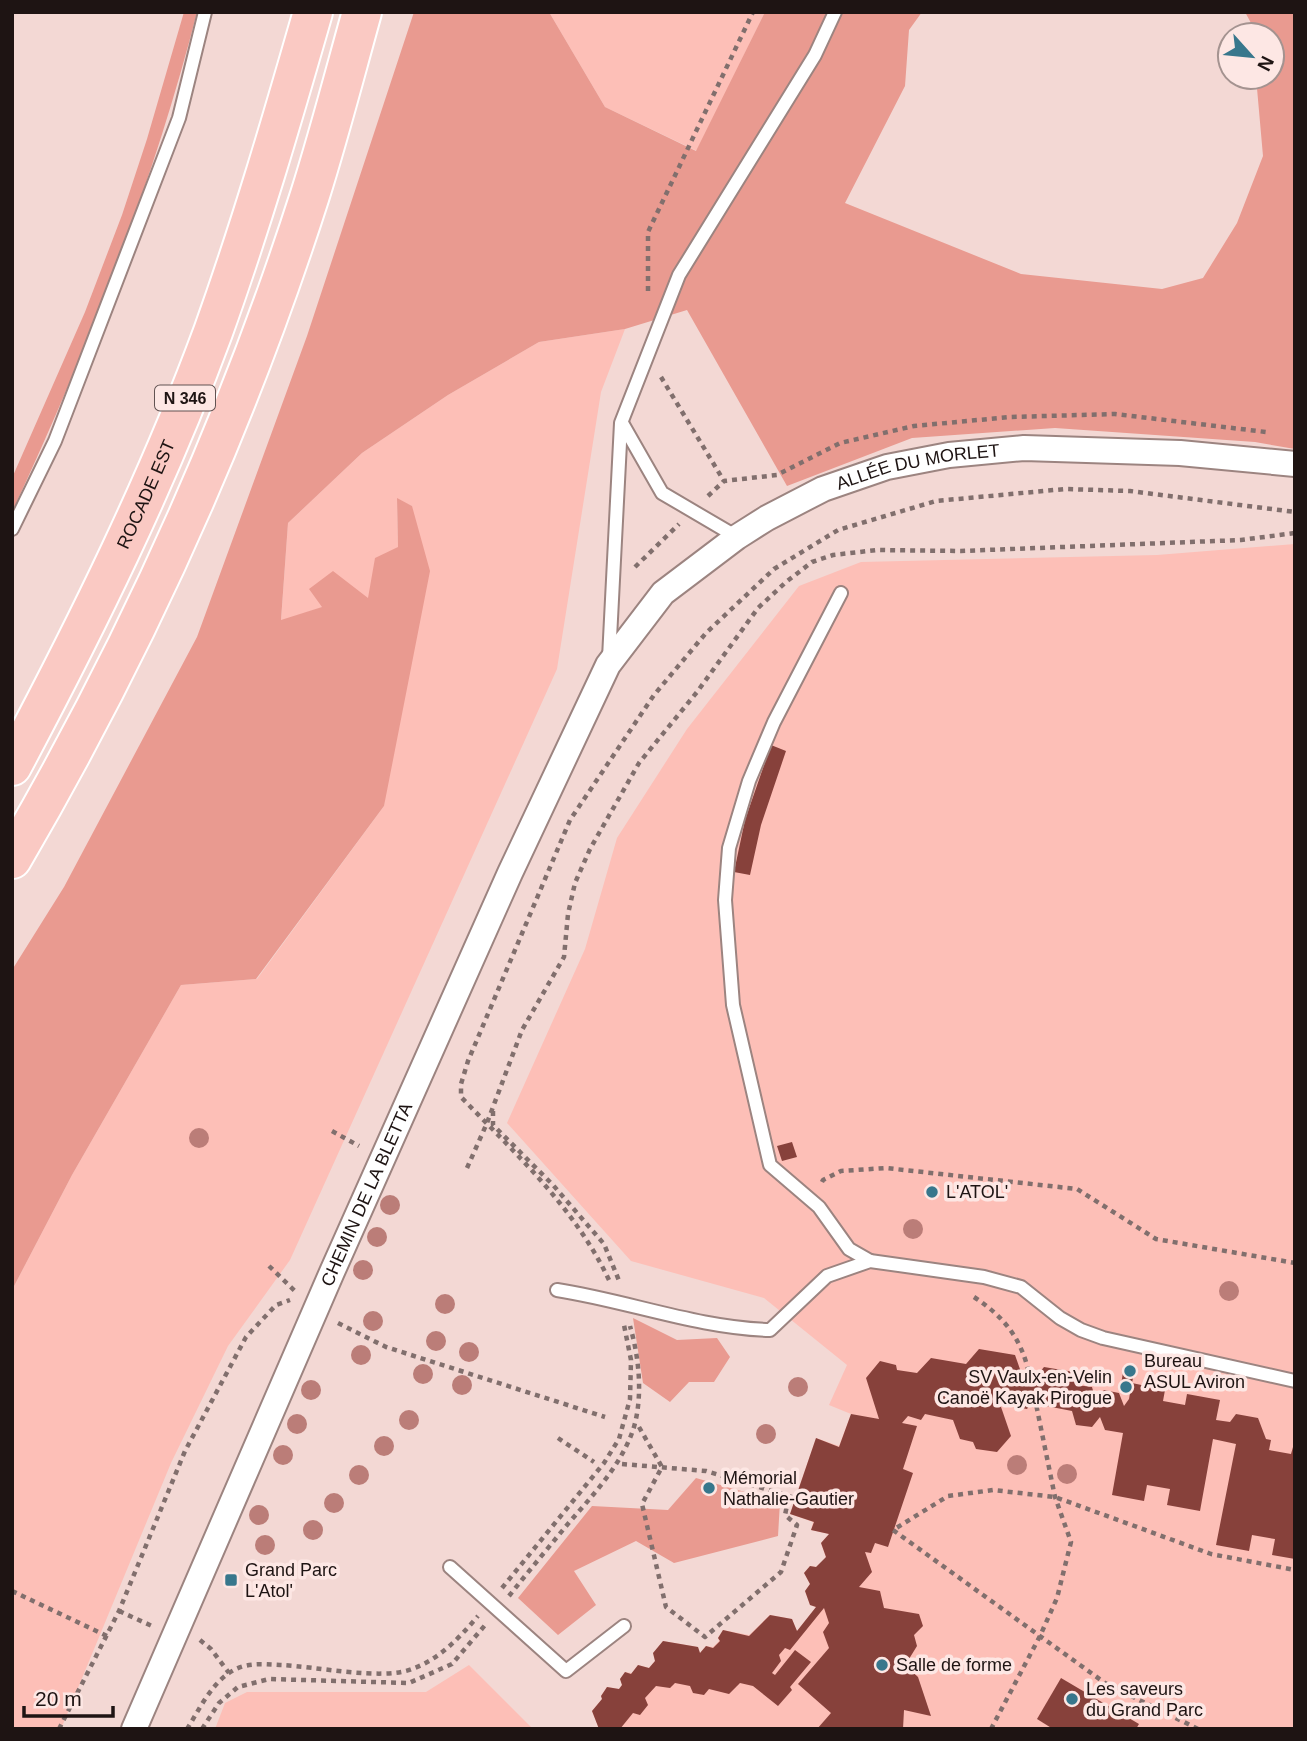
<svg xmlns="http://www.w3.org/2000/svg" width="1307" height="1741" font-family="Arial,sans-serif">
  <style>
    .green { fill: #fdbfb7 }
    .forest { fill: #e99a90 }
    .building { fill: #87413b }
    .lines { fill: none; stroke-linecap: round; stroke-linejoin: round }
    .lane-casing { stroke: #9c8480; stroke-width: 16 }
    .street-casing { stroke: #9c8480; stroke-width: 28 }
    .highway-casing { stroke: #fff; stroke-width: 42 }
    .path { stroke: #816f6d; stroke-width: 4.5; stroke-dasharray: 5 5; stroke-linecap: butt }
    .lane { stroke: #fff; stroke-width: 12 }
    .street { stroke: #fff; stroke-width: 24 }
    .highway { stroke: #fac9c3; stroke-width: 38 }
    .tree { fill: #bb7d78 }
    .poi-dot { fill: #38778c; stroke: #fde7e4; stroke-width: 2.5 }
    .labels { text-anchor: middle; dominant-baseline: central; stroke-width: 7; stroke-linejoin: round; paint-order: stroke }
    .shield { fill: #fde7e4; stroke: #615352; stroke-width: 2 }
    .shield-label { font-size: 16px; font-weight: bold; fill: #1e1413 }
    .street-label { font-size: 18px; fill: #1e1413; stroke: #fde7e4 }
    .poi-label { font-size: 18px; fill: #1e1413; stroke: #fde7e4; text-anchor: start }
  </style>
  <rect width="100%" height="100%" fill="#f3d8d4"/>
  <g class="green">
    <polygon points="549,12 765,12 697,151 605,107"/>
    <polygon points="625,329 601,392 557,669 290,1260 228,1346 171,1463 61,1729 12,1729 12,1290 72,1175 181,985 257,979 384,806 412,506 397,499 398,547 368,599 323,607 281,621 288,523 362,453 448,395 539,342"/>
    <polygon points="1295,544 1295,1729 599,1729 592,1711 602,1699 601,1696 607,1687 619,1689 622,1685 620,1679 625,1672 632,1673 638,1665 649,1668 655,1661 653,1653 663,1641 698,1647 700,1653 706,1646 713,1647 719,1641 718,1638 723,1630 749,1635 770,1615 792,1619 797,1631 816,1607 810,1605 805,1591 810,1584 804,1573 810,1566 816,1567 826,1558 821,1543 829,1534 811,1530 813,1522 790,1514 816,1438 839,1446 851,1414 829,1405 847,1365 764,1298 631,1261 507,1123 585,949 617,838 687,729 799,586 861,562 1157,555"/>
    <polygon points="469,1665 533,1729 215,1729 225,1703 247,1692 426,1692"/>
  </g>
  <g class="forest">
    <path d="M184 12H197C153 185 87 351 12 512V478L85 312 122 215 147 139Z"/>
    <polygon points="414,12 549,12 605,107 696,151 765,12 922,12 909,30 905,86 845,203 1021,274 1162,289 1203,278 1237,223 1263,156 1256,77 1272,77 1272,35 1252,35 1251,23 1245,12 1295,12 1295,449 1255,442 1055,428 912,438 787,486 687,310 625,329 539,342 448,395 362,453 288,523 281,620 322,607 309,589 333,571 368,598 375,558 398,547 397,498 412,506 430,571 384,806 256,979 181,985 72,1175 12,1290 12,970 64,887 197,637 307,336"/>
    <polygon points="633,1318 677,1340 717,1338 730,1357 714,1382 689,1382 670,1402 643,1383"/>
    <polygon points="696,1478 780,1502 778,1536 674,1563 636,1541 574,1571 596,1605 558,1635 518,1598 592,1506 668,1510"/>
  </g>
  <g class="building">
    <polygon points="771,745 786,751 761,825 750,875 734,872 745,820"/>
    <polygon points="792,1142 797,1157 782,1161 777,1146"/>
    <polygon points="979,1349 1015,1355 1022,1375 1035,1378 1044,1367 1074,1372 1077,1385 1092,1387 1096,1401 1104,1390 1119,1393 1124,1406 1129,1399 1130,1393 1120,1391 1124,1366 1135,1368 1132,1383 1165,1390 1163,1401 1185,1405 1187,1394 1220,1400 1216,1420 1230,1422 1236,1414 1258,1418 1266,1439 1271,1440 1269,1450 1291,1454 1295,1440 1295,1559 1272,1555 1275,1539 1252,1535 1249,1551 1216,1545 1236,1444 1213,1439 1200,1511 1167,1505 1170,1489 1147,1485 1144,1501 1112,1495 1123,1433 1105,1430 1100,1417 1092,1427 1076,1425 1072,1411 1031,1403 1027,1409 1000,1404 1011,1436 997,1452 976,1449 973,1442 960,1439 953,1420 925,1414 921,1420 908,1416 902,1423 917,1426 903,1469 913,1473 888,1547 875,1543 871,1553 865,1552 872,1572 859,1587 880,1591 884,1608 919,1614 923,1626 914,1635 917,1646 909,1659 902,1662 918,1677 931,1716 904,1710 903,1729 817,1729 831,1713 798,1684 829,1648 823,1632 829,1623 824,1608 790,1650 785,1648 779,1655 781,1661 772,1673 775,1675 795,1650 811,1662 790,1687 792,1690 778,1706 753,1686 740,1683 729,1694 709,1689 704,1695 693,1693 690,1686 675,1683 670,1688 656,1686 645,1698 648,1705 640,1715 633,1713 620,1729 599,1729 592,1711 602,1699 601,1696 607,1687 619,1689 622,1685 620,1679 625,1672 631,1674 638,1665 649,1668 655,1661 653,1653 663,1641 698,1647 700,1653 706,1646 713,1648 720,1641 718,1638 723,1630 749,1636 770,1615 792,1619 797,1631 816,1607 810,1605 805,1591 810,1584 804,1573 810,1566 816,1567 826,1557 821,1543 829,1534 811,1530 814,1522 790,1514 816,1438 839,1447 851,1414 879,1419 866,1378 880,1361 896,1365 897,1370 917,1373 931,1358 966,1364"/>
    <polygon points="1061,1678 1139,1724 1136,1729 1053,1729 1037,1719"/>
  </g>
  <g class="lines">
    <g class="lane-casing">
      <g id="lane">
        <polyline points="622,423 662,493 737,537"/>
        <polyline points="12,529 55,441 179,118 205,12"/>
        <polyline points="841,593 774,722 749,781 729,848 725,900 733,1005 770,1165 819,1207 849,1249 870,1261"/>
        <polyline points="609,658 621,423 679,275 815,55 835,12"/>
        <path d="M557 1290C628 1301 698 1328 770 1330L827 1276 870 1261 984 1277 1021 1287 1060 1318 1081 1330 1103 1338 1295 1381"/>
        <polyline points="450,1567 566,1671 624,1626"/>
      </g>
    </g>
    <g class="street-casing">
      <g id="street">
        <path id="s1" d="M134 1729 332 1272 510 873 608 665 663 593 737 537 767 518 823 489 887 467 949 455 1024 448 1180 453 1295 464"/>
      </g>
    </g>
    <g class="highway-casing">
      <g id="highway">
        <path id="s2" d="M12 766C87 625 158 481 213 332 251 226 282 120 313 12"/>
        <path d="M12 859C134 650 236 426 310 195 329 135 345 73 362 12"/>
      </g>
    </g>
    <g class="path">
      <polyline points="648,291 648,232 753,12"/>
      <polyline points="661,377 724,481"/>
      <polyline points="708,496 724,481 777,475 840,443 914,426 1010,417 1115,414 1266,432"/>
      <polyline points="635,567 679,524"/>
      <polyline points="493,1111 493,1125 553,1185 604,1244 620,1283"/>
      <polyline points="332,1131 359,1146"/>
      <polyline points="467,1168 487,1123 522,1030 564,957 568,914 575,883 590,849 639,763 697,692 758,608 786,582 812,562 833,555 877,550 961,551 1241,540 1295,533"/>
      <polyline points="822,1182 823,1180 841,1171 886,1168 1077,1189 1156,1239 1295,1263"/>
      <polyline points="269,1266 296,1292"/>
      <path d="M609 1280C575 1208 516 1154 461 1097V1084L468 1061 570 820 654 695 706 633 774 569 838 530 936 501 1065 489 1130 491 1295 512"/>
      <path d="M974 1297C1006 1318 1022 1340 1030 1377"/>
      <polyline points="338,1323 386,1347 605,1417"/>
      <polyline points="639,1427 662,1467 642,1504 666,1607 705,1637 781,1572 797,1525 785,1515 789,1496"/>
      <polyline points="558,1438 594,1462"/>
      <polyline points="622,1464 706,1471 795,1498"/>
      <polyline points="502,1588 604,1463 619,1439 630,1399 631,1360 624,1325"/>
      <polyline points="12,1591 107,1636"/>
      <path d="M509 1596C528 1572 548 1548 567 1525 592 1496 622 1465 634 1427 643 1395 639 1357 630 1326"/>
      <polyline points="119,1611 152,1626"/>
      <polyline points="200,1640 211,1649 229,1673"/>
      <polyline points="59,1729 119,1611 185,1451 246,1337 276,1305 290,1300"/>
      <path d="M187 1729C199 1710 210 1686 229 1673 245 1662 261 1664 280 1665 314 1666 382 1681 412 1669 440 1659 459 1638 478 1616"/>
      <polyline points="202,1729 219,1703 238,1687 269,1679 409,1683 452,1664 486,1624"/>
      <polyline points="991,1729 1040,1636 1057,1598 1071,1542 1055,1497 1036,1404"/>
      <polyline points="1198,1729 1105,1683 893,1530 948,1496 993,1490 1055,1497 1211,1554 1295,1570"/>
    </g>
    <use href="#lane" class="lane"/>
    <use href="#street" class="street"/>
    <use href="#highway" class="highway"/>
  </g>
  <g class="tree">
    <circle cx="199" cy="1138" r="10"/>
    <circle cx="390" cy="1205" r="10"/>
    <circle cx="913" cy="1229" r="10"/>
    <circle cx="377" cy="1237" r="10"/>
    <circle cx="363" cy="1270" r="10"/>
    <circle cx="1229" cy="1291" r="10"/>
    <circle cx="445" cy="1304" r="10"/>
    <circle cx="373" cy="1321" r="10"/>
    <circle cx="436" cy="1341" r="10"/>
    <circle cx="469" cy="1352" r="10"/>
    <circle cx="361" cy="1355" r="10"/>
    <circle cx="423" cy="1374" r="10"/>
    <circle cx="462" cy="1385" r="10"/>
    <circle cx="798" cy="1387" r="10"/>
    <circle cx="311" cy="1390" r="10"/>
    <circle cx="409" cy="1420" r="10"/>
    <circle cx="297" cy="1424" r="10"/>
    <circle cx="766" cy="1434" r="10"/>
    <circle cx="384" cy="1446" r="10"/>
    <circle cx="283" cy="1455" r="10"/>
    <circle cx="1017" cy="1465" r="10"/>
    <circle cx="1067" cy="1474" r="10"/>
    <circle cx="359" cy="1475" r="10"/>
    <circle cx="334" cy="1503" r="10"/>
    <circle cx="259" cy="1515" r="10"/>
    <circle cx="313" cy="1530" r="10"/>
    <circle cx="265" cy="1545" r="10"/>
  </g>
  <g class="poi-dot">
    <circle cx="932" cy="1192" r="7"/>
    <circle cx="1130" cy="1371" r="7"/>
    <circle cx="1126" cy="1387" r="7"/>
    <circle cx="709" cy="1488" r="7"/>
    <rect x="224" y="1573" width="14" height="14" rx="3.5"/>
    <circle cx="882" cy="1665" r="7"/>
    <circle cx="1072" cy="1699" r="7"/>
  </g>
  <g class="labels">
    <rect class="shield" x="155" y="385.5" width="60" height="25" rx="5"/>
    <g class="shield-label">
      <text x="185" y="398">N 346</text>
    </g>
    <g class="street-label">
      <text stroke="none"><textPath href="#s1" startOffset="1545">ALLÉE DU MORLET</textPath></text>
      <text stroke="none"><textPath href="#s2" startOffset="303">ROCADE EST</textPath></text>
      <text stroke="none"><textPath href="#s1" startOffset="583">CHEMIN DE LA BLETTA</textPath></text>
    </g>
    <g class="poi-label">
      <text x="946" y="1192">L'ATOL'</text>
      <text x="1144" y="1361">Bureau<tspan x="1144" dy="21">ASUL Aviron</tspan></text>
      <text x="1112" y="1377" text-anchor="end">SV Vaulx-en-Velin<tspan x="1112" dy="21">Canoë Kayak Pirogue</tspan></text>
      <text x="723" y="1478">Mémorial<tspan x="723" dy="21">Nathalie-Gautier</tspan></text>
      <text x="245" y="1570">Grand Parc<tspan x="245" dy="21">L'Atol'</tspan></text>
      <text x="896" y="1665">Salle de forme</text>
      <text x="1086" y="1689">Les saveurs<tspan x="1086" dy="21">du Grand Parc</tspan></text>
    </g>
  </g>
  <rect width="1307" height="1741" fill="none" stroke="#1e1413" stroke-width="28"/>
  <g transform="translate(1251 56) rotate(117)"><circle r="33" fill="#fde7e4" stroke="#a49390" stroke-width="2"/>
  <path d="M0-5L12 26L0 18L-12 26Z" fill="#38778c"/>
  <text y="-10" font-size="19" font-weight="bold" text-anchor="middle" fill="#1e1413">N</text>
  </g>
  <path d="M24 1706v10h89v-10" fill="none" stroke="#1e1413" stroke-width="3.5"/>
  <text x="35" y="1706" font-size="21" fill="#1e1413" stroke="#fde7e4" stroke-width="5" paint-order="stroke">20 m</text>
</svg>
